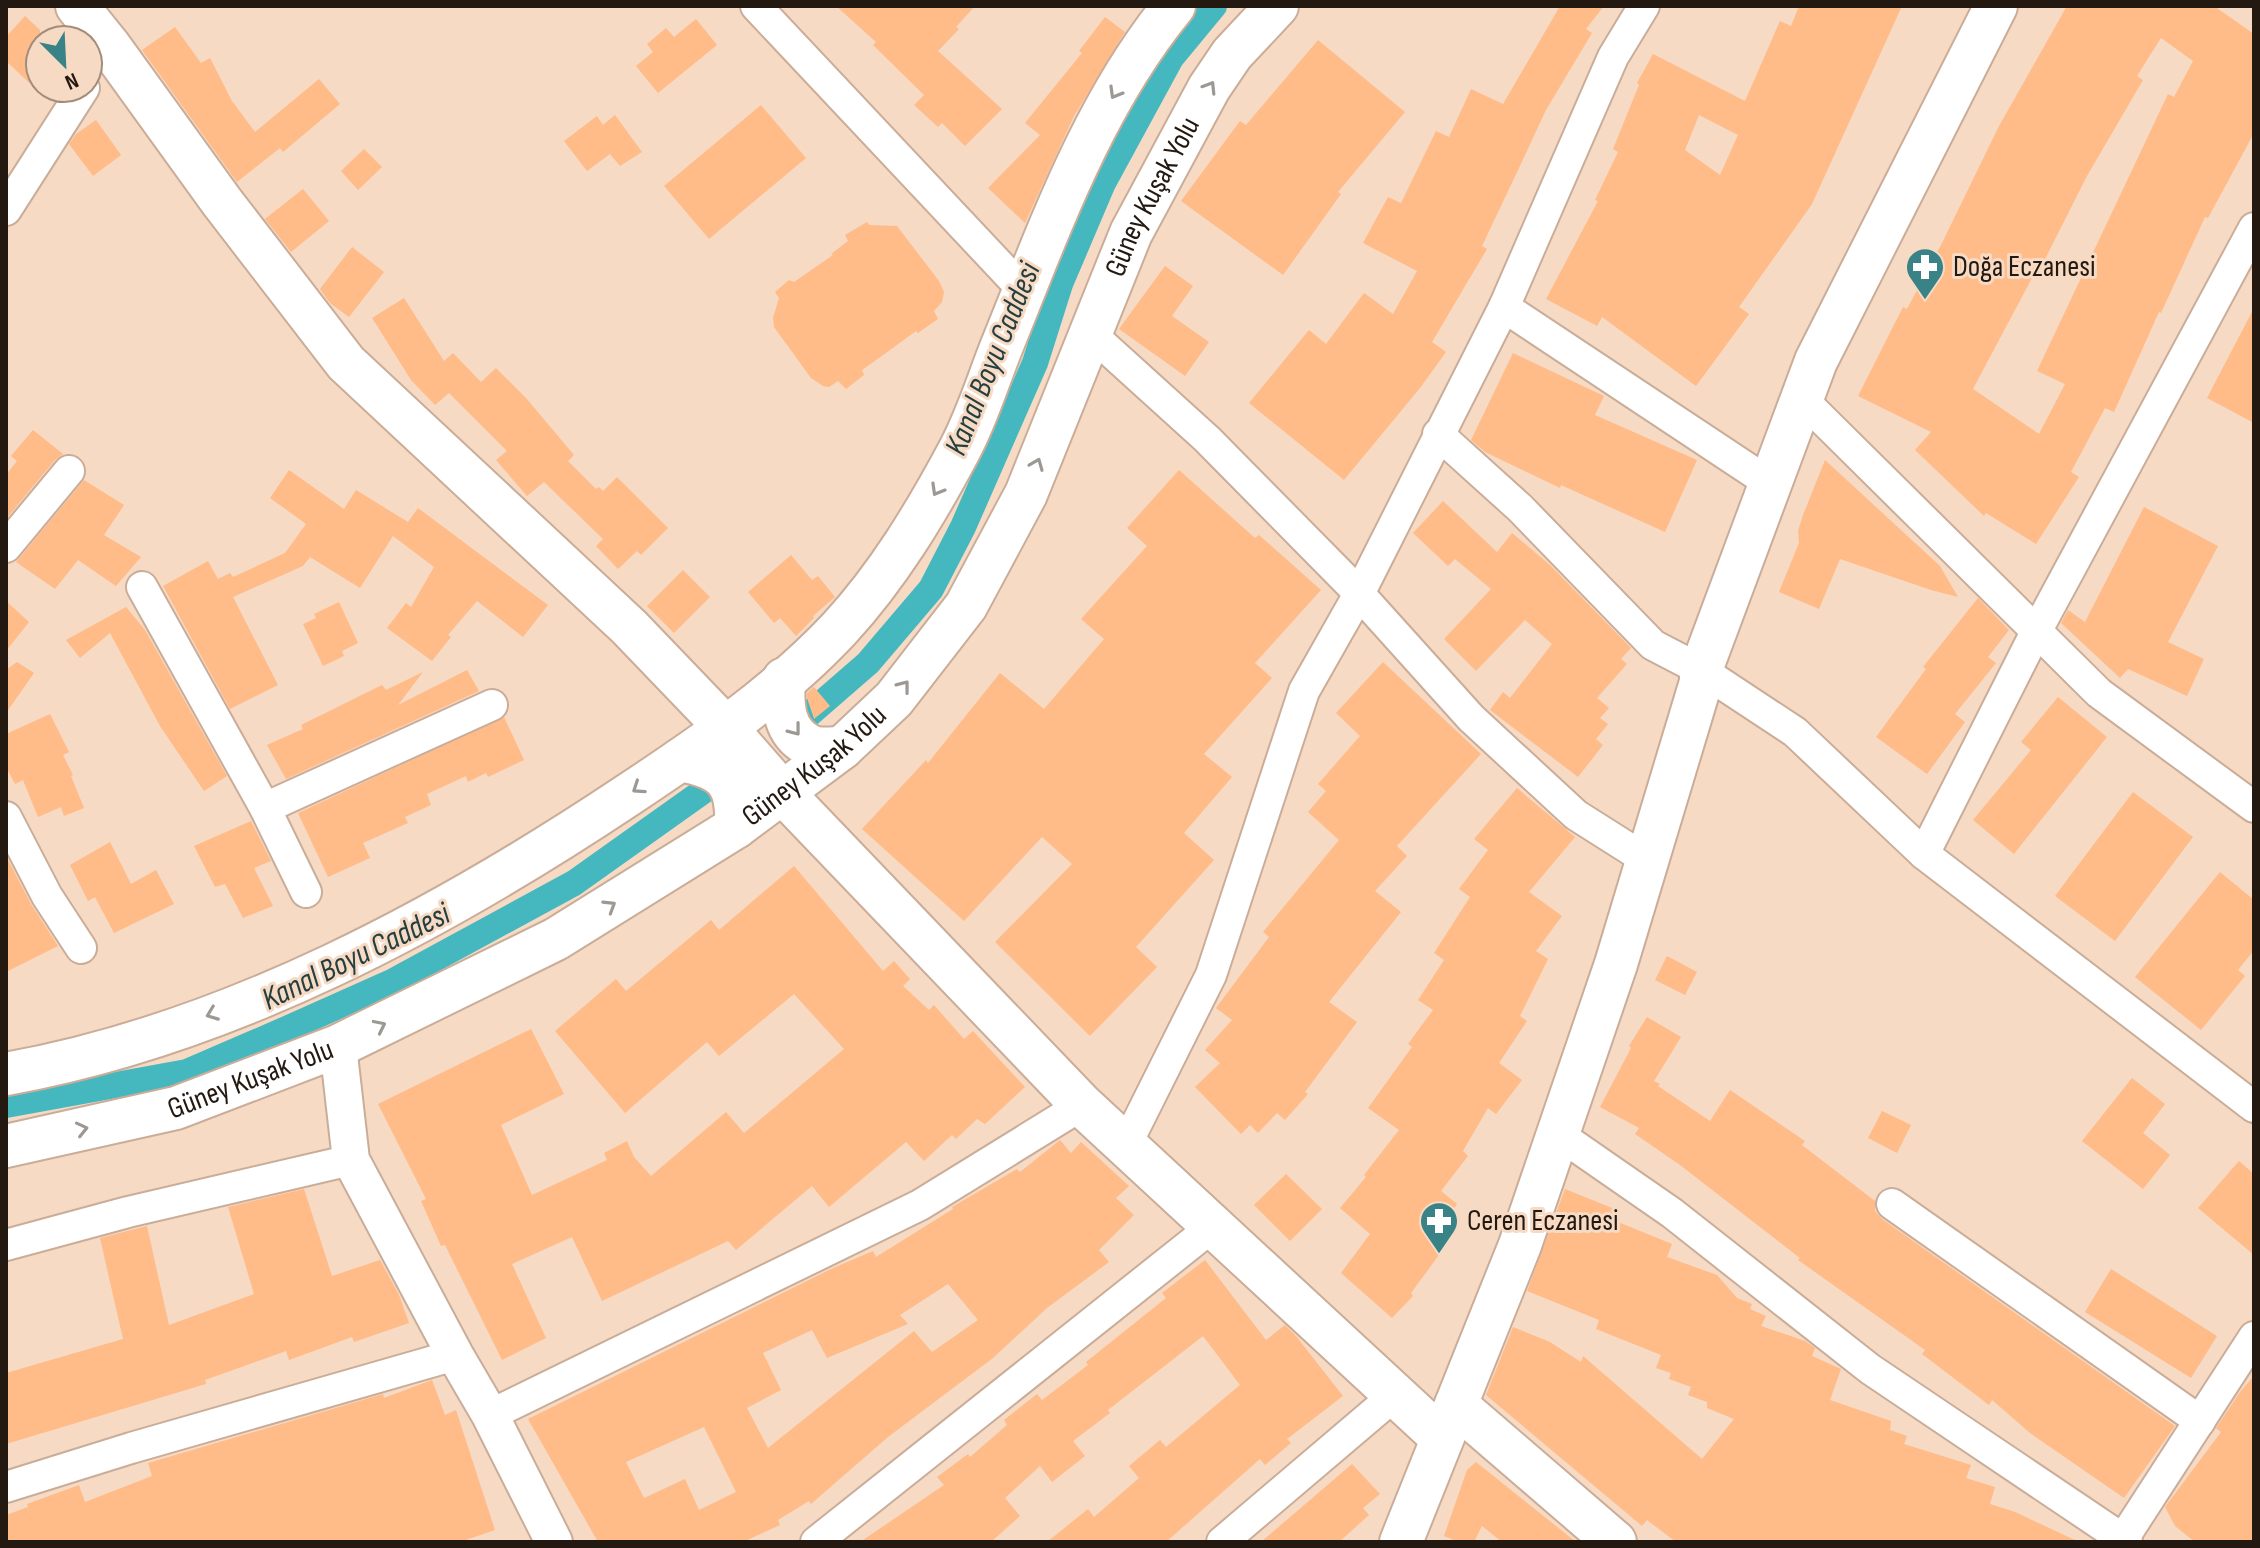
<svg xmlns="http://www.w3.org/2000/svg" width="2260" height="1548" font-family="'Sofia Sans Condensed',sans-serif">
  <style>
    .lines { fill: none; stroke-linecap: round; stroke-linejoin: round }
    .canal { stroke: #45b8bf; stroke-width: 26 }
    .building { fill: #fb8; fill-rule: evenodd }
    .minor-casing { stroke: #caad99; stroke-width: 34 }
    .tertiary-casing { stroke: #caad99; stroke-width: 40 }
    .secondary-casing { stroke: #caad99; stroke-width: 46 }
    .minor { stroke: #fff; stroke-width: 30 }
    .tertiary { stroke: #fff; stroke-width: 36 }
    .secondary { stroke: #fff; stroke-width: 42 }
    .oneway { stroke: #9c9894 }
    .labels { text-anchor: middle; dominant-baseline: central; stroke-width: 6; stroke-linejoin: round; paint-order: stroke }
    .street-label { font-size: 30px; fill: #231911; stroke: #f7dac4 }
    .poi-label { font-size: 30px; fill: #231911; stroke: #f7dac4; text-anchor: start }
    .water-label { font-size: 32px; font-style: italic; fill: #253f40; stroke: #f7dac4 }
  </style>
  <rect width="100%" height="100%" fill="#f7dac4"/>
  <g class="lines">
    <g class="canal">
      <polyline points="807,716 868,663 931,589 963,527 1035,363 1060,284 1103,183 1171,58 1214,6"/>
      <polyline points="6,1105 187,1072 282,1031 392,982 574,883 702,792"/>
    </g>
  </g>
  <g class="building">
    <polygon points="836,6 975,6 956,27 959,29 938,51 1002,109 965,146 942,123 938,127 914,105 924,95 873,45 876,42"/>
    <polygon points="1560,6 1604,6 1586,29 1592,33 1546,110 1519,168 1482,246 1487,249 1432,342 1446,352 1420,388 1344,480 1249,403 1309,330 1326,344 1364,293 1393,314 1417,271 1363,243 1388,197 1401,203 1436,131 1449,137 1471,89 1503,104"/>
    <path d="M1799 6H1902L1812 204 1739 307 1749 314 1696 386 1602 317 1597 326 1546 299 1598 201 1595 200 1618 152 1613 149 1639 85 1637 83 1653 54 1745 101 1780 21 1791 26ZM1699 115 1738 135 1720 175 1685 150Z"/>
    <path d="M2067 6H2214L2254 34V133L2208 218 2205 217 2161 313 2159 312 2114 412 2105 408 2071 472 2079 477 2036 544 1986 513 1984 516 1915 450 1931 432 1858 396 1903 307 1907 309 1942 243 1999 126ZM2161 38 2193 61 2174 97 2168 94 2037 371 2065 384 2039 434 1973 389 2041 261 2043 263 2087 176 2143 80 2137 76Z"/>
    <polygon points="25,16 40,30 40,93 6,61 6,37"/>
    <polygon points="1105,17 1125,32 1074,116 1025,223 988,188 1040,135 1025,123 1082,53 1079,51"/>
    <polygon points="696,19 717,45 658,93 636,66 653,52 647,44 666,28 674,37"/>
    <polygon points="175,27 201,63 210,58 232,101 255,132 319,79 340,104 283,152 280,148 237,182 142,50"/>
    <polygon points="1318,40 1405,112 1338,192 1341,194 1283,275 1181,201 1240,121 1246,125"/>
    <polygon points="761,105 806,158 709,239 664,186"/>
    <polygon points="615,115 642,152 620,166 610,154 587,171 564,141 597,116 603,125"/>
    <polygon points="96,120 121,155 93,176 69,144 76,134"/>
    <polygon points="364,149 382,167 358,190 341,171"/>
    <polygon points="303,189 329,221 291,252 265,219"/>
    <polygon points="867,222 869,225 897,226 939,281 944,292 942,302 934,311 938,319 918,333 916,331 879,358 862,370 864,375 846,389 838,381 829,387 823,386 811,378 774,327 773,318 779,298 775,292 789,280 794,282 833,255 831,254 848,241 845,235"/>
    <polygon points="352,247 384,272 349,317 330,303 320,289"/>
    <polygon points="1165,266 1193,286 1172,316 1209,342 1185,376 1119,329"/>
    <polygon points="404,298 444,361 453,353 481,382 496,368 526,398 574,455 568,461 596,489 599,487 603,491 617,477 668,528 641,555 637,551 618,569 596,546 603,539 544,482 527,496 496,460 507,451 449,393 435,405 411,380 372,318"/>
    <polygon points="2254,308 2254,423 2207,398"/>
    <polygon points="1513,353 1604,396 1595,415 1697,460 1665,532 1561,485 1560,488 1485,452 1471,440"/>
    <polygon points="33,430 63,454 55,460 6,519 6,475 17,461 11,456"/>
    <polygon points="1825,460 1940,566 1958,597 1931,590 1840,559 1819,609 1779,592 1799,543 1798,531 1803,515"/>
    <polygon points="289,470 344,509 356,490 408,522 418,508 548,605 523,637 477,601 448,635 451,637 432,661 387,628 406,603 411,607 434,567 393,536 360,588 310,557 303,566 233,597 278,685 230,709 163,586 208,561 218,579 230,573 233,577 285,553 306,524 270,498"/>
    <polygon points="1179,470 1255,538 1259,535 1321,590 1255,663 1272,678 1204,754 1232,777 1184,833 1214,860 1136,947 1157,967 1090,1036 995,942 1072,864 1042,837 964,921 862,829 926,760 928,763 1000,673 1044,709 1104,639 1081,619 1147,546 1127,528"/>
    <polygon points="84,480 124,505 104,535 141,557 116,586 78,560 55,589 16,562"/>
    <polygon points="1443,501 1497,552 1512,533 1550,565 1631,648 1621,659 1627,664 1597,698 1609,708 1600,718 1608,724 1596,739 1603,745 1578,777 1490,710 1503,692 1510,698 1552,644 1525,620 1476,671 1444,639 1491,589 1455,559 1448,566 1413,533"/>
    <polygon points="2144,507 2218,546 2168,642 2204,659 2187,696 2128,669 2120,678 2061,623 2068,610 2085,622"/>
    <polygon points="791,555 812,580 818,576 835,597 813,616 814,618 796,636 780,618 774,623 748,592"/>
    <polygon points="683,570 710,597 674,633 647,606"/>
    <polygon points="1978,598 2009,630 1988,657 1996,663 1955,714 1965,722 1927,774 1876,737 1926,669 1923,667"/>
    <polygon points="6,601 29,622 6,651"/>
    <polygon points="339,602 358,643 342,651 344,656 323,666 303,624 316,618 314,614"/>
    <polygon points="126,607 145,630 227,776 204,791 160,726 110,633 80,658 66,640"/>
    <polygon points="17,662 34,673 6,713 6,670"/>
    <polygon points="1383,662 1481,754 1397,846 1407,856 1375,891 1401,912 1329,1002 1357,1022 1305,1092 1308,1094 1285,1120 1277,1113 1258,1133 1250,1125 1241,1134 1195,1087 1220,1063 1205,1050 1232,1020 1216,1008 1269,937 1263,932 1339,840 1308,812 1326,791 1318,784 1360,736 1336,713"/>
    <polygon points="467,670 479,691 286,779 267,745 303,729 301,725 382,685 386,690 423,672 398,705"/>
    <polygon points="814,687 830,706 814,719 807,698 807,693"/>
    <polygon points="2058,697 2107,737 2014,854 1973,820 2031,750 2021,742"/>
    <polygon points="50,714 69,752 63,755 73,775 71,776 84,808 64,816 61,807 38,817 23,780 15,784 6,767 6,734"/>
    <polygon points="504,717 524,760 488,777 486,773 468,782 466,776 427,794 431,805 405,817 408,823 363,843 370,858 328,877 298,813"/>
    <polygon points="1517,788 1575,837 1529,892 1562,916 1536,951 1548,959 1520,1016 1527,1021 1499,1063 1522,1080 1496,1114 1488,1108 1463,1151 1468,1156 1441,1191 1457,1204 1434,1235 1447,1244 1411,1293 1413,1296 1392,1318 1341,1273 1370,1234 1340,1208 1366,1177 1364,1175 1399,1130 1368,1108 1412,1047 1408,1044 1433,1010 1418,1000 1444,960 1434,953 1470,897 1459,889 1488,850 1474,839"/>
    <polygon points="2133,792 2193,837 2115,941 2055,896"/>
    <polygon points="251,821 271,861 254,868 273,906 243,918 225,884 215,887 194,846"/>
    <polygon points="110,842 131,884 156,870 174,904 114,933 95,897 88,901 70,865"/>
    <polygon points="6,856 31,904 58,946 6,972"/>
    <polygon points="794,866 883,971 894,961 910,979 903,986 929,1010 934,1005 964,1039 973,1031 1025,1087 985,1124 977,1119 956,1139 952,1135 924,1161 906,1142 829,1207 812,1186 736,1250 728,1241 602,1301 572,1237 512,1264 546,1338 502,1360 445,1245 441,1246 421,1201 426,1199 378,1104 531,1029 564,1094 501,1125 532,1195 607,1160 604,1153 627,1141 634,1157 651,1176 726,1112 744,1133 844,1049 794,994 719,1056 707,1042 625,1113 555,1031 616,979 626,991 711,920 719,930"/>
    <polygon points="2220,872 2254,900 2254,950 2238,970 2245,976 2201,1030 2135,977"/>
    <polygon points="1667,956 1697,972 1685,995 1655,980"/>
    <polygon points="1647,1017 1681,1037 1654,1081 1660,1084 1658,1086 1710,1121 1730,1090 1805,1141 1802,1145 1875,1201 1875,1211 1882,1219 2175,1426 2124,1498 2030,1433 1992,1400 1989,1405 1922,1354 1925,1350 1798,1260 1800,1258 1680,1165 1635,1134 1639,1128 1600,1107 1631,1048 1629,1046"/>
    <polygon points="2132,1078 2165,1104 2143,1133 2170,1155 2143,1189 2082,1141"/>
    <polygon points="1882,1111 1911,1125 1897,1153 1868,1138"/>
    <path d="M1060 1140 1071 1153 1081 1142 1129 1186 1116 1198 1134 1215 1099 1250 1109 1262 1047 1308 993 1358 888 1437 811 1504 809 1501 778 1520 780 1525 743 1542H598L528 1419 831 1269 873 1251 876 1257 953 1209 952 1207 1017 1169 1020 1172ZM948 1284 978 1320 932 1352 914 1331 768 1448 747 1408 781 1390 763 1353 812 1330 827 1358 908 1324 900 1315ZM704 1427 736 1492 699 1510 685 1479 644 1498 626 1462Z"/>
    <polygon points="2239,1161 2254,1174 2254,1255 2198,1208"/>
    <polygon points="1286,1174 1322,1209 1290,1241 1254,1205"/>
    <polygon points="304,1189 332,1276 380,1260 399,1295 409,1323 354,1342 352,1337 289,1360 286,1351 205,1380 206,1384 6,1444 6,1373 123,1339 100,1238 147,1226 169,1325 254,1294 228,1207"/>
    <polygon points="1565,1189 1617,1210 1613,1220 1672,1244 1667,1257 1717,1275 1737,1298 1752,1304 1750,1309 1766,1316 1761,1326 1805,1341 1815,1348 1812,1356 1841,1369 1830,1400 1891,1421 1890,1430 1907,1436 1904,1444 1971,1465 1966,1478 1995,1487 1990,1504 2015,1512 2079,1542 1676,1542 1647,1520 1642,1526 1486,1395 1513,1327 1550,1342 1581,1362 1583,1356 1702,1459 1734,1419 1707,1408 1707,1402 1688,1395 1691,1387 1669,1379 1671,1373 1656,1368 1661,1355 1596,1329 1599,1320 1527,1291"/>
    <polygon points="1205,1260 1266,1340 1285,1325 1296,1336 1343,1396 1287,1439 1291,1443 1265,1465 1260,1459 1166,1542 1047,1542 1088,1509 1094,1517 1139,1478 1129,1466 1160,1440 1166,1447 1240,1385 1203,1336 1108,1410 1110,1413 1073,1441 1085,1456 1052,1482 1040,1466 1005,1498 1020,1516 991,1542 860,1542 944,1485 937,1477 968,1454 970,1457 1007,1425 1004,1420 1037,1394 1042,1400 1088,1365 1086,1362 1166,1298 1162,1293"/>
    <polygon points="2111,1269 2217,1336 2191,1378 2085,1312"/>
    <polygon points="2254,1376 2254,1542 2195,1542 2175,1526 2165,1507 2221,1432 2216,1428 2240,1392"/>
    <polygon points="432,1380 445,1415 456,1410 495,1530 460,1542 6,1542 6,1515 28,1507 27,1504 79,1485 85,1502 152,1476 148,1463 383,1394 384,1398"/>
    <polygon points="1476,1462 1576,1542 1502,1542 1482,1526 1474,1542 1459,1542 1444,1536 1467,1470"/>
    <polygon points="1352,1464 1380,1494 1363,1508 1369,1515 1339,1542 1261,1542"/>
  </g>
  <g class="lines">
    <g class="minor-casing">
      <g id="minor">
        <polyline points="756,6 1024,291"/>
        <polyline points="6,210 84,88"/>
        <polyline points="1504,307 1771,484"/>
        <polyline points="1090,333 1207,439 1353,587 1471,718 1576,815 1647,860"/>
        <polyline points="1802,399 2099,693 2254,807"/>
        <polyline points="1438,434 1520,508 1653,645 1701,670 1795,732 1924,854 2254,1107"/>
        <polyline points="6,547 69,471"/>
        <polyline points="142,587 265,808 306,892"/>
        <polyline points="265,808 492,705"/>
        <polyline points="6,817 47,896 81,948"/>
        <polyline points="1924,854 2037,630 2254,228"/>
        <polyline points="1558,1134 1672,1213 1870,1369 2127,1542"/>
        <polyline points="1125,1147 1211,975 1304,691 1359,594 1504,307 1613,57 1644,6"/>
        <polyline points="1892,1204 2200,1421"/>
        <polyline points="6,1245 128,1212 351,1160"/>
        <polyline points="490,1415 920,1205 1082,1105"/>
        <polyline points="6,1487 131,1448 455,1355"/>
        <polyline points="2123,1539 2254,1337"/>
        <polyline points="816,1542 1212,1227"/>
        <polyline points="1222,1542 1395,1395"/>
      </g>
    </g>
    <g class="tertiary-casing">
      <polyline id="tertiary" points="338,1046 351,1160 455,1355 490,1415 554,1542"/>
    </g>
    <g class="secondary-casing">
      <g id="secondary">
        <polyline points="77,6 110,47 222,202 346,363 629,627 725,727 782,792 1082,1105 1442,1438"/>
        <path d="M784 679C782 705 783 733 810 746 818 750 833 748 842 748"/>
        <path d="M680 760C724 768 738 781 736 827"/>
        <path d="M6 1074C229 1034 442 919 628 795 702 746 778 694 839 629 888 576 926 513 960 449 977 417 988 381 1001 348 1049 230 1092 106 1174 6"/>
        <path id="s1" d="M6 1146 176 1108 338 1046 556 939 736 827 842 748 894 699 966 606 1026 494 1131 233 1209 88 1232 54 1277 6"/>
        <polyline points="1456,1405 1615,1542"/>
        <polyline points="1401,1542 1520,1245 1616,964 1701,682 1701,670 1816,361 1996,6"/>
      </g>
    </g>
    <use href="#minor" class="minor"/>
    <use href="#tertiary" class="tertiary"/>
    <use href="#secondary" class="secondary"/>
  </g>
  <defs><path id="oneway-chevron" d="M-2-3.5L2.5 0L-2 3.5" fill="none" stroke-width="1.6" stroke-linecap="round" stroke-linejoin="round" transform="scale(2)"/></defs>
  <g class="oneway">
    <use href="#oneway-chevron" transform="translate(1210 87) rotate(-58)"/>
    <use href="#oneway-chevron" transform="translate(1115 93) rotate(120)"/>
    <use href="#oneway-chevron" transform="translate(1037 464) rotate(-68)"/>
    <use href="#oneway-chevron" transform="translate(937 490) rotate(120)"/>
    <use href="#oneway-chevron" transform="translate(904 686) rotate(-52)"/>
    <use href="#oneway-chevron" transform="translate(795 730) rotate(52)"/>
    <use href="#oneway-chevron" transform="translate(638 788) rotate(146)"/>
    <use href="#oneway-chevron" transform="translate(610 906) rotate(-32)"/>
    <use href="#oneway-chevron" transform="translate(212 1014) rotate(159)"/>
    <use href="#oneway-chevron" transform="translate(380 1026) rotate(-26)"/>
    <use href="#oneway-chevron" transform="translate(82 1129) rotate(-13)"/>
  </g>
  <defs>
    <g id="pharmacy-pin" transform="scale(2)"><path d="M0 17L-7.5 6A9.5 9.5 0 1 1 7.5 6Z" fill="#398286" stroke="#f7dac4"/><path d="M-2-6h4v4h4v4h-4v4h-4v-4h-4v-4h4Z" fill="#fff"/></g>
  </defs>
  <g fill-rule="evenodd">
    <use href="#pharmacy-pin" x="1925" y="267"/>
    <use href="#pharmacy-pin" x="1439" y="1221"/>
  </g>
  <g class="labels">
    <g class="street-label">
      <text stroke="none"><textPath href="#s1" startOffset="1574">Güney Kuşak Yolu</textPath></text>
      <text stroke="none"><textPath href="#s1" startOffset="902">Güney Kuşak Yolu</textPath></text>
      <text stroke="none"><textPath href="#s1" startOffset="254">Güney Kuşak Yolu</textPath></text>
    </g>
    <g class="poi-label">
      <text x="1953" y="267">Doğa Eczanesi</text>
      <text x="1467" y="1221">Ceren Eczanesi</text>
    </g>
    <g class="water-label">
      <text transform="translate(993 359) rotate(-68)">Kanal Boyu Caddesi</text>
      <text transform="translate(356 957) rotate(-26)">Kanal Boyu Caddesi</text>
    </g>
  </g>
  <rect width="2260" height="1548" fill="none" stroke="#231911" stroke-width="16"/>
  <g transform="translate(64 64) rotate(156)"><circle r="38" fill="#f7dac4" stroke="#a28d7c" stroke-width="2"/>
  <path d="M0-6L14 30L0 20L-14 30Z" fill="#398286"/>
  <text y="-12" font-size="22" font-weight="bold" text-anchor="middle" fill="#231911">N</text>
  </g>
</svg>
